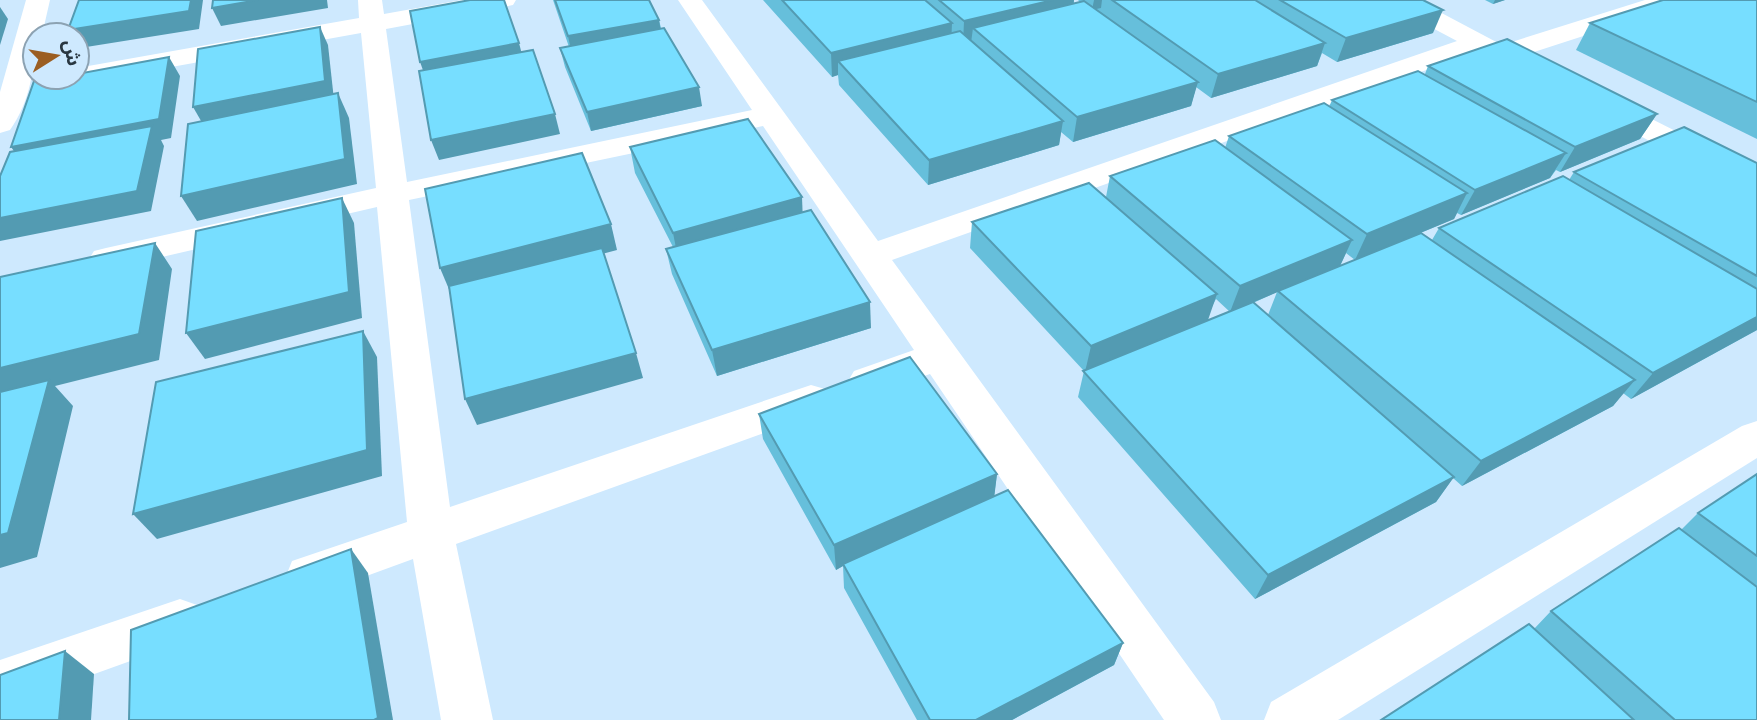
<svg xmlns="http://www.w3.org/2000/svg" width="1757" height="720" font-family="'Titillium Web','Noto Sans Arabic',sans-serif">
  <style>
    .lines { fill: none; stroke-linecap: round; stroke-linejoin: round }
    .minor { fill: #fff; fill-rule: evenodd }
    .wall { fill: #66bfdb; fill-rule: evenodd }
    .shaded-wall { fill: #539bb2 }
    .building { fill: #77deff; stroke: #539bb2; stroke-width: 2 }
  </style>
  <rect width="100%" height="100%" fill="#cee9fe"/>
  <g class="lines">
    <g class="minor">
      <path d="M26 0H50L42 35H35C35 68 30 102 10 130L0 133V92Z"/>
      <polygon points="358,0 382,0 384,14 462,0 516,0 513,5 504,7 386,29 407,182 752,110 678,0 702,0 878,241 1457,41 1389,5 1386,0 1417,0 1502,45 1645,0 1682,0 1679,5 1509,60 1500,62 1477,52 892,260 1214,702 1221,720 1164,720 930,374 868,395 854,391 848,381 854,371 914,350 763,126 409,200 450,507 811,385 825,389 831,400 825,411 456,544 493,720 441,720 413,559 309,597 292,591 286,576 292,561 407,522 377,207 106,270 94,267 89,259 94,251 106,248 376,188 361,33 77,84 67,82 64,77 77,77 77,68 359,18"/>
      <polygon points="1602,96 1612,99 1757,172 1757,194 1746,191 1592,111 1588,105 1592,99"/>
      <polygon points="1757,421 1757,458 1338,720 1264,720 1271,702 1742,426"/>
      <polygon points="180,599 197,605 204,621 197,637 0,708 0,660"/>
    </g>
  </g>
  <g class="wall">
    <polygon points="553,0 649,0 659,20 661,28 702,106 591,131 565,67 560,48 569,47"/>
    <polygon points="763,0 1074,0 1074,3 1080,2 1078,0 1423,0 1433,33 1337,62 1322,53 1317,66 1211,98 1196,87 1191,106 1073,142 1061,132 1059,145 928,185 839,85 838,75 832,77"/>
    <polygon points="1485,0 1505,0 1493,4"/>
    <polygon points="1757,0 1757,139 1576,50 1590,23"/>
    <path d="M1428 66 1657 114 1640 139 1560 172 1556 170 1550 178 1461 215 1457 213 1454 219 1372 253 1432 240 1439 228 1569 180 1574 172 1757 163V330L1631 399 1623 393 1613 406 1462 486 1453 478 1436 502 1255 599 1078 397 1084 371 970 248 972 222 1106 197 1110 176 1225 148 1229 136 1329 107 1332 100 1425 74ZM1346 253 1355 260 1340 266ZM1277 292 1268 315 1253 303ZM1216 299 1230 312 1203 323Z"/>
    <polygon points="630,147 803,212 871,328 717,376 672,274 666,249 673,247 635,173"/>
    <polygon points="759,414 997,474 994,496 1123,643 1114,665 1012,720 917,720 844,588 843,566 836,570 763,439"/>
    <polygon points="1757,474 1757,720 1381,720 1534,629 1551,611 1681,530 1698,513"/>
  </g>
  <g class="shaded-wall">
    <polygon points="191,0 203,0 199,29 80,48 77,43 77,35 72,35 68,30"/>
    <polygon points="258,0 327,0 328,8 221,26 212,8"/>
    <polygon points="1053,0 1074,0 1071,18 973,28 971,43 963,45 964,21"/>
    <polygon points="1094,0 1102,0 1101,8 1092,10"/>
    <polygon points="1495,0 1505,0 1493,4"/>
    <polygon points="0,7 8,19 0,45"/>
    <polygon points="1443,10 1433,33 1337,62 1346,38"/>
    <polygon points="659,20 662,38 572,55 568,36"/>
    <polygon points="952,23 951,47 838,61 838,75 832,77 831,53"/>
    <polygon points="320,27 328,45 334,100 204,126 193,107"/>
    <polygon points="519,43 524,62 427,81 420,62"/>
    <polygon points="1325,43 1317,66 1211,98 1218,74"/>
    <polygon points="169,57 180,76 171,138 161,140 164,146 151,211 0,241 0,218 26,167 11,147"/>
    <polygon points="1198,82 1191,106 1073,142 1077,117"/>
    <polygon points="699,87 702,106 591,131 587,112"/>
    <polygon points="338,93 349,118 357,184 197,221 181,196"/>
    <polygon points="555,114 560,134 439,160 431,140"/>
    <polygon points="1657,114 1640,139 1560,172 1575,147"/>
    <polygon points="1063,121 1059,145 928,185 929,160"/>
    <polygon points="1566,153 1550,178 1461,215 1475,190"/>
    <polygon points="1467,193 1454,219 1355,260 1367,234"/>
    <polygon points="802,197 803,223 678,258 673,233"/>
    <polygon points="342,198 354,223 362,318 205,359 186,333"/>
    <polygon points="611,224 617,250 451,294 440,268"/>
    <polygon points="1352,240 1340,266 1230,312 1240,286"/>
    <polygon points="155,243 172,269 159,360 55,386 73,406 37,557 0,568 0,368"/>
    <polygon points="1217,294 1208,320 1085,372 1091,346"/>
    <polygon points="870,302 871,328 717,376 712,350"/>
    <polygon points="1757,317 1757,330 1631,399 1653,373"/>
    <polygon points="363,331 377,357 382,476 157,539 133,514"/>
    <polygon points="636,353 643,378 477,425 465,399"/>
    <polygon points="1635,380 1613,406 1462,486 1481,461"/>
    <polygon points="997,474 994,499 843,564 843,566 836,570 834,545"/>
    <polygon points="1454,477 1436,502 1255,599 1268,575"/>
    <polygon points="351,549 368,573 393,720 374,720"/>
    <polygon points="1123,643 1114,665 1012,720 976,720"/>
    <polygon points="65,651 94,674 91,720 59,720"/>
  </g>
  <g class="building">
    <polygon points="79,0 191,0 189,11 68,30"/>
    <polygon points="213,0 258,0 212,8"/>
    <polygon points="470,0 504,0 519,43 420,62 410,11"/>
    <polygon points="555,0 649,0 659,20 568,36"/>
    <polygon points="782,0 925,0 952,23 831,53"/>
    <polygon points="939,0 1053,0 964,21"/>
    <polygon points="1112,0 1255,0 1325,43 1218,74"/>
    <polygon points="1280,0 1423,0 1443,10 1346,38"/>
    <polygon points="1663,0 1757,0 1757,102 1590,23"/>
    <polygon points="1084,1 1198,82 1077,117 973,28"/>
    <polygon points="320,27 325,81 193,107 198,49"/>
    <polygon points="664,28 699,87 587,112 560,48"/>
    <polygon points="960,31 1063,121 929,160 838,61"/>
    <polygon points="1507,39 1657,114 1575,147 1428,66"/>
    <polygon points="533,50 555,114 431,140 419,71"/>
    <polygon points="169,57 159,119 11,147 34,81 59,77 77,77 77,74"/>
    <polygon points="1418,71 1566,153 1475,190 1332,100"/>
    <polygon points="338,93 345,159 181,196 188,124"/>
    <polygon points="1324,103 1467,193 1367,234 1229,136"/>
    <polygon points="748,119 802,197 673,233 630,147"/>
    <polygon points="152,126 137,191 0,218 0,176 10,152"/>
    <polygon points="1684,127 1757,163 1757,276 1574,172"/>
    <polygon points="1215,140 1352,240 1240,286 1110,176"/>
    <polygon points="582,153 611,224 440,268 425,189"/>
    <polygon points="1563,176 1757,289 1757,317 1653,373 1439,228"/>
    <polygon points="1089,183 1217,294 1091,346 972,222"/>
    <polygon points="342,198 349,292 186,333 196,231"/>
    <polygon points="811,210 870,302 712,350 666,249"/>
    <polygon points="1421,233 1635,380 1481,461 1278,291"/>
    <polygon points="155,243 139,334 0,368 0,277"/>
    <polygon points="602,248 636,353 465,399 449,286"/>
    <polygon points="1253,302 1454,477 1268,575 1083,371"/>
    <polygon points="363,331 367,450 133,514 156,382"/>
    <polygon points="910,357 997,474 834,545 759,414"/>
    <polygon points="49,380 8,533 0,535 0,392"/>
    <polygon points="1757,474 1757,556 1698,513"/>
    <polygon points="1008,490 1123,643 976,720 930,720 843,564"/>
    <polygon points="1679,528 1757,587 1757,720 1675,720 1551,611"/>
    <polygon points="351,549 378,718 374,720 129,720 131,630"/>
    <polygon points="1529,624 1634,720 1381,720"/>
    <polygon points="65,651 59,720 0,720 0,675"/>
  </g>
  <g transform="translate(56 56) rotate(79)"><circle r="33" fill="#cee9fe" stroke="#8ca2b2" stroke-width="2"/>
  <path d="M0-5L12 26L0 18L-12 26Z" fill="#9b5e22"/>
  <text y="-10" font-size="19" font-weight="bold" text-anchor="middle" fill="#293741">ش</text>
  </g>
</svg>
